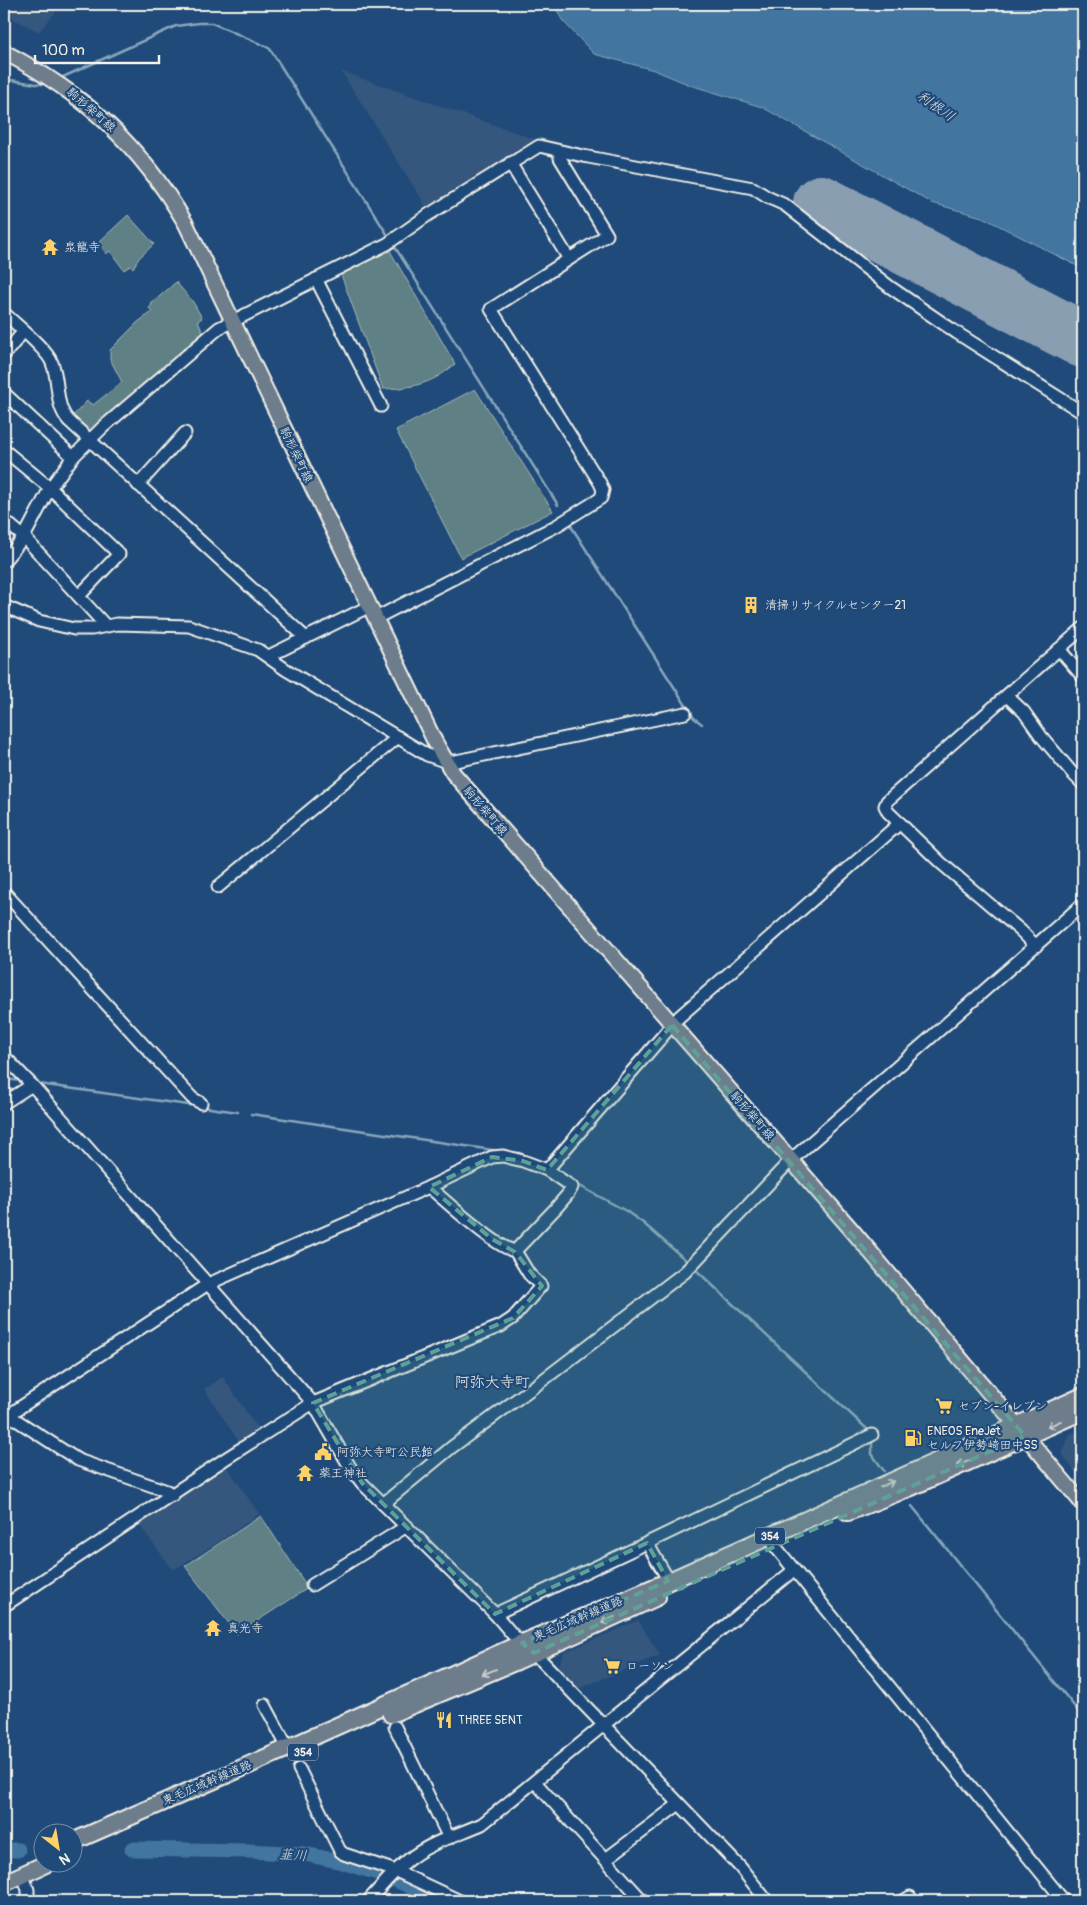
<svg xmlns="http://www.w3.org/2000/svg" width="1087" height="1905" font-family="Pangolin,'Klee One',sans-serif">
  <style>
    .built { fill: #34577d }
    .green { fill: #5e8084; stroke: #a9b8b6 }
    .water { fill: #42759f; stroke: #89a7bc }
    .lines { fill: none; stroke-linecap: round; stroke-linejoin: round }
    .stream { stroke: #89a7bc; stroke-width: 2.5 }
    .river { stroke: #42759f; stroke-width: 15 }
    .runway { stroke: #8a9eb1; stroke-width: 56 }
    .minor-casing { stroke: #f4f1e8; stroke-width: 15 }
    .major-casing { stroke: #f4f1e8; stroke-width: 18 }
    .highway-casing { stroke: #f4f1e8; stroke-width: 20 }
    .minor { stroke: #1f4a7a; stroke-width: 11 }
    .major { stroke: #6d7d8c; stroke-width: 14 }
    .highway { stroke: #6d7d8c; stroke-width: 16 }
    .oneway { stroke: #cccecc }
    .marked { fill: #5fa199; fill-opacity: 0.2; stroke: #5fa199; stroke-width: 4; stroke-dasharray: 10 6; stroke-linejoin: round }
    .labels { text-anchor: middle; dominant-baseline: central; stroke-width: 4.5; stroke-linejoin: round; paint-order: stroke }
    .shield { fill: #1f4a7a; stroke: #b4bfc7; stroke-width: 1 }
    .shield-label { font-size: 11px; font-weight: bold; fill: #f4f1e8 }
    .street-label { font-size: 12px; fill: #f4f1e8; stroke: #1f4a7a }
    .poi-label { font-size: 12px; fill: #f4f1e8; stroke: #1f4a7a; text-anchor: start }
    .water-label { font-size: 14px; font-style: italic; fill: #d9dedd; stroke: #1f4a7a }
    .quarter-label { font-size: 15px; fill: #f4f1e8; stroke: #1f4a7a }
  </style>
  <rect width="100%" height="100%" fill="#1f4a7a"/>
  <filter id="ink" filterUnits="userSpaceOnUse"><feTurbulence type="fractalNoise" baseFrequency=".02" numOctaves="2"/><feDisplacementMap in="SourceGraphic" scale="10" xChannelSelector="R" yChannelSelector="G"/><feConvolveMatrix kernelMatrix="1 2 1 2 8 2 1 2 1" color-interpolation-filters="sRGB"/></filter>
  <g filter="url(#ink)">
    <g class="built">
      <polygon points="4,4 62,4 39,32 4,14"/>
      <polygon points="341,71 537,140 430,209 427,208"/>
      <polygon points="223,1377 260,1432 241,1445 204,1389"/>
      <polygon points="1083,1429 1083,1484 1062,1454 1070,1434"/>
      <polygon points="226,1465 259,1514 219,1542 173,1570 137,1522"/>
      <polygon points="638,1620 660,1655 578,1689 558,1668 563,1653"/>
    </g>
    <g class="green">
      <polygon points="128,215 154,244 139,258 133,268 130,266 124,270 110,251 106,254 99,242"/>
      <path d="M389 249 455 364C432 384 413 388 383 389L340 272Z"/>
      <polygon points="176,282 193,302 202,318 198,321 204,336 89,435 70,419 87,401 93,405 122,382 110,359 110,350 138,322 152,312 149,308 152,305 151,304"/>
      <polygon points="475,389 553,511 461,558 396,430"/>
      <polygon points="261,1516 308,1588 237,1634 185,1566"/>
    </g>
    <polygon class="water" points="554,4 1083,4 1083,269 982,217 932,203 762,107 690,85 654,70 594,54 562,20"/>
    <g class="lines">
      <g class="stream">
        <polyline points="63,77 176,26 199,23 212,23 265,46 270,49 387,234"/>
        <polyline points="4,79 36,84 45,84"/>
        <polyline points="393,244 558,505"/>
        <polyline points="571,526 694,718 702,724"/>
        <polyline points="4,1079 22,1081"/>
        <polyline points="39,1084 238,1112"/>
        <polyline points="251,1114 499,1151"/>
        <polyline points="510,1152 520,1153 528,1157"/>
        <polyline points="578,1185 626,1211 643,1223 688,1262"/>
        <polyline points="695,1269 867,1429"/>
        <polyline points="872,1441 872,1454 884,1471"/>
        <polyline points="912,1506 1083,1717"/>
      </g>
      <g class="river">
        <polyline points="132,1849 249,1851 305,1854 342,1862 381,1874 445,1901"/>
        <polyline points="4,1850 18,1850"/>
      </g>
      <polyline class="runway" points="821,203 1083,340"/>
      <g class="minor-casing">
        <g id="minor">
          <polyline points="510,163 569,259"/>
          <polyline points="316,279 381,406"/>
          <path d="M4 313C15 324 47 349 52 363 60 382 54 405 69 421L306 638"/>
          <polyline points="4,355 23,332"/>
          <polyline points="4,393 73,457"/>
          <polyline points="4,450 50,488 119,554 79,596"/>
          <polyline points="138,485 185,433"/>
          <polyline points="4,520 24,537 106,626"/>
          <polyline points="4,561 24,537 50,488 73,457 102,428 219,328 387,244 428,215 539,146 583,156 753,188 767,197 785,205 890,287 957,333 1083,413"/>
          <polyline points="4,606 39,621 74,629 92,629 117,624 189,626 258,650 285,669 427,755 444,761 456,761 685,713"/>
          <polyline points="376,618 556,526 601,498 603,490 600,483 491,309 607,235 560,158 559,151"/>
          <polyline points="1059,649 1083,677"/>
          <polyline points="269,656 370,606"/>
          <polyline points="1007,696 1024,712 1041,736 1074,775 1083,784"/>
          <polyline points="218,887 398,737"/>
          <polyline points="4,892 192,1098 201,1103"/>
          <polyline points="1036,946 1021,931 941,863 888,812 885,806 887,801 1083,628"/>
          <polyline points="4,1056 32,1085 313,1403 350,1467 362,1483 495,1614 512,1634 543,1662 740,1867 767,1901"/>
          <polyline points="4,1103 32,1085"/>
          <polyline points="547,1170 679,1017 900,823"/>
          <polyline points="4,1412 78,1460 167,1491 173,1495"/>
          <polyline points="10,1416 13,1412 208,1284 429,1187 492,1157 503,1156 523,1161 547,1170 572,1187 568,1194 556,1208 515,1251"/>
          <polyline points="383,1504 452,1447 547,1377 685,1272 791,1160 1083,904"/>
          <polyline points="647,1543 669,1581"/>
          <polyline points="774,1545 1064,1901"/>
          <polyline points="312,1585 407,1526"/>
          <path d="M4 1606 225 1459 313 1403 501 1326 513 1318 541 1286 529 1274 515 1251C496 1248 446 1201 429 1187"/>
          <polyline points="495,1614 647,1543 872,1435"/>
          <polyline points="265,1705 288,1748"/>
          <polyline points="395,1727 449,1838"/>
          <polyline points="299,1769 340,1851 344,1854 396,1871 460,1901"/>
          <polyline points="535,1782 643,1901"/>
          <polyline points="606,1859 679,1804"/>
          <polyline points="23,1875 28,1890 28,1901"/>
          <polyline points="4,1899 8,1901"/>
          <path d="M368 1901C382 1886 395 1869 412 1857 432 1842 459 1834 482 1824L794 1570"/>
          <polyline points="903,1901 910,1897"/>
          <polyline points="1079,1901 1083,1898"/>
        </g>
      </g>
      <g class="major-casing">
        <path id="major" d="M4 52C85 94 140 145 186 224L435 742 453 773 851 1229 1083 1504"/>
      </g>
      <g class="highway-casing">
        <g id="highway">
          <polyline points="848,1512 909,1488 1083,1411"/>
          <polyline points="391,1714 517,1661 657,1597"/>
          <polyline points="72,1842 288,1748 522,1643 669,1581 1083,1396"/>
          <polyline points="4,1883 50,1862"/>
        </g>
      </g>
      <use href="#minor" class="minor"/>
      <use href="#major" class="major"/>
      <use href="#highway" class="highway"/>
    </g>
    <defs><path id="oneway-shaft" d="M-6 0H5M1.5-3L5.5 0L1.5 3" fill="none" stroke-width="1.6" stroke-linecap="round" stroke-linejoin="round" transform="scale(1.25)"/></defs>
    <g class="oneway">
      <use href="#oneway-shaft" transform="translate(1054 1424) rotate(156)"/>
      <use href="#oneway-shaft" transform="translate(964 1463) rotate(156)"/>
      <use href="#oneway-shaft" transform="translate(887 1484) rotate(-24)"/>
      <use href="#oneway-shaft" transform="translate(608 1620) rotate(156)"/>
      <use href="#oneway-shaft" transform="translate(489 1672) rotate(157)"/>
    </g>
  </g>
  <path class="marked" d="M672 1025 1025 1436 534 1653 522 1643 668 1581 647 1543 495 1614 362 1483 313 1403 513 1318 542 1286 515 1252 492 1239 429 1187 492 1157 523 1161 547 1170Z"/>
  <defs>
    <g id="temple-bare" transform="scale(1.35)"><path d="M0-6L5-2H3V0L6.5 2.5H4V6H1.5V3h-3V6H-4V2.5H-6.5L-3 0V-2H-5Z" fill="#ffd166" stroke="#1f4a7a" stroke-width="2.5" paint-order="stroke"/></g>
    <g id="building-bare" transform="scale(1.35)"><path d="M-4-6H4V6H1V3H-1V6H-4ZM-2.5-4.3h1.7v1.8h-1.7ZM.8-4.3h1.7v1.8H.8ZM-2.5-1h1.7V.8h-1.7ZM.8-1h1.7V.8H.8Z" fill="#ffd166" stroke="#1f4a7a" stroke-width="2.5" paint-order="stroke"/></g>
    <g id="supermarket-bare" transform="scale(1.35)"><path d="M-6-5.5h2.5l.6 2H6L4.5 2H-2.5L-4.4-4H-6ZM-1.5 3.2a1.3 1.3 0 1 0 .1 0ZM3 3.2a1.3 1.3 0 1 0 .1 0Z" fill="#ffd166" stroke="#1f4a7a" stroke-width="2.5" paint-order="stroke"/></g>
    <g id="fuel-bare" transform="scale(1.35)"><path d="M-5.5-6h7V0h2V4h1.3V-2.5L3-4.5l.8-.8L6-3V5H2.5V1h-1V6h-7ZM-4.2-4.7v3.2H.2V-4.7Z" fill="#ffd166" stroke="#1f4a7a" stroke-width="2.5" paint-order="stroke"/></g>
    <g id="civic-bare" transform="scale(1.35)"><path d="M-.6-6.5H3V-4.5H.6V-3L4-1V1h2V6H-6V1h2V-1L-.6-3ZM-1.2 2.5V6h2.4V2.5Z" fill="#ffd166" stroke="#1f4a7a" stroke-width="2.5" paint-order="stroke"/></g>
    <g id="restaurant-bare" transform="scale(1.35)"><path d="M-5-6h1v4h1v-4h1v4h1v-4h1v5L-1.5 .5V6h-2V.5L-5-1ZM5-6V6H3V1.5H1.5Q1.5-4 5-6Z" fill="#ffd166" stroke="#1f4a7a" stroke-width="2.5" paint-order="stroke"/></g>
  </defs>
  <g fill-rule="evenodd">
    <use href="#temple-bare" x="50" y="247"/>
    <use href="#building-bare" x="751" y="605"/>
    <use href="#supermarket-bare" x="944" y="1406"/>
    <use href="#fuel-bare" x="913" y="1438"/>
    <use href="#civic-bare" x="323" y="1452"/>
    <use href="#temple-bare" x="305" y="1473"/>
    <use href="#temple-bare" x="213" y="1628"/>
    <use href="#supermarket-bare" x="612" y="1666"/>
    <use href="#restaurant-bare" x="444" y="1720"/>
  </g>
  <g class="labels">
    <g class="shield">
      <rect x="755" y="1527.5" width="30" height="17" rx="4"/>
      <rect x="288" y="1743.5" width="30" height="17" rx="4"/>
    </g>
    <g class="shield-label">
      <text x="770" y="1536">354</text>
      <text x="303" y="1752">354</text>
    </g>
    <g class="street-label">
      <text transform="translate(91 110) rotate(41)">駒形柴町線</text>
      <text transform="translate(296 455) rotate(64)">駒形柴町線</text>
      <text transform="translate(485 811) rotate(49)">駒形柴町線</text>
      <text transform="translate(752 1116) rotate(49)">駒形柴町線</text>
      <text transform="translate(578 1619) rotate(-23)">東毛広域幹線道路</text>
      <text transform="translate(207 1783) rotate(-23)">東毛広域幹線道路</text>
    </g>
    <g class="poi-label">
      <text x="64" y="247">泉龍寺</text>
      <text x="765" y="605">清掃リサイクルセンター21</text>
      <text x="958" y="1406">セブン-イレブン</text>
      <text x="927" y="1431">ENEOS EneJet<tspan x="927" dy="14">セルフ伊勢崎田中SS</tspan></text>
      <text x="337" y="1452">阿弥大寺町公民館</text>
      <text x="319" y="1473">薬王神社</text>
      <text x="227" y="1628">真光寺</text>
      <text x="626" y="1666">ローソン</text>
      <text x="458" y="1720">THREE SENT</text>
    </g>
    <g class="water-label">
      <text transform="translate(936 106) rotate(35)">利根川</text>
      <text transform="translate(293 1855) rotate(4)">韮川</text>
    </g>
    <g class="quarter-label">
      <text x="492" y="1382">阿弥大寺町</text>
    </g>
  </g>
  <rect width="1087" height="1905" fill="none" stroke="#1f4a7a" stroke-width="20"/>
  <rect x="10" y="10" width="1067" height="1885" fill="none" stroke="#f4f1e8" stroke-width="2" filter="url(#ink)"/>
  <g transform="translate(58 1848) rotate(149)"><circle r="24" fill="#1f4a7a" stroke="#748da6"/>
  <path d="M0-4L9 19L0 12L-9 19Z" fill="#ffd166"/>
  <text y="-8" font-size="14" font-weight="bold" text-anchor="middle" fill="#f4f1e8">N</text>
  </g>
  <path d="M35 55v8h124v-8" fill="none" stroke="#f4f1e8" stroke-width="2.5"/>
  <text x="42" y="55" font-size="15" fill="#f4f1e8" stroke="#1f4a7a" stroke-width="4" paint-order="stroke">100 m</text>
</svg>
